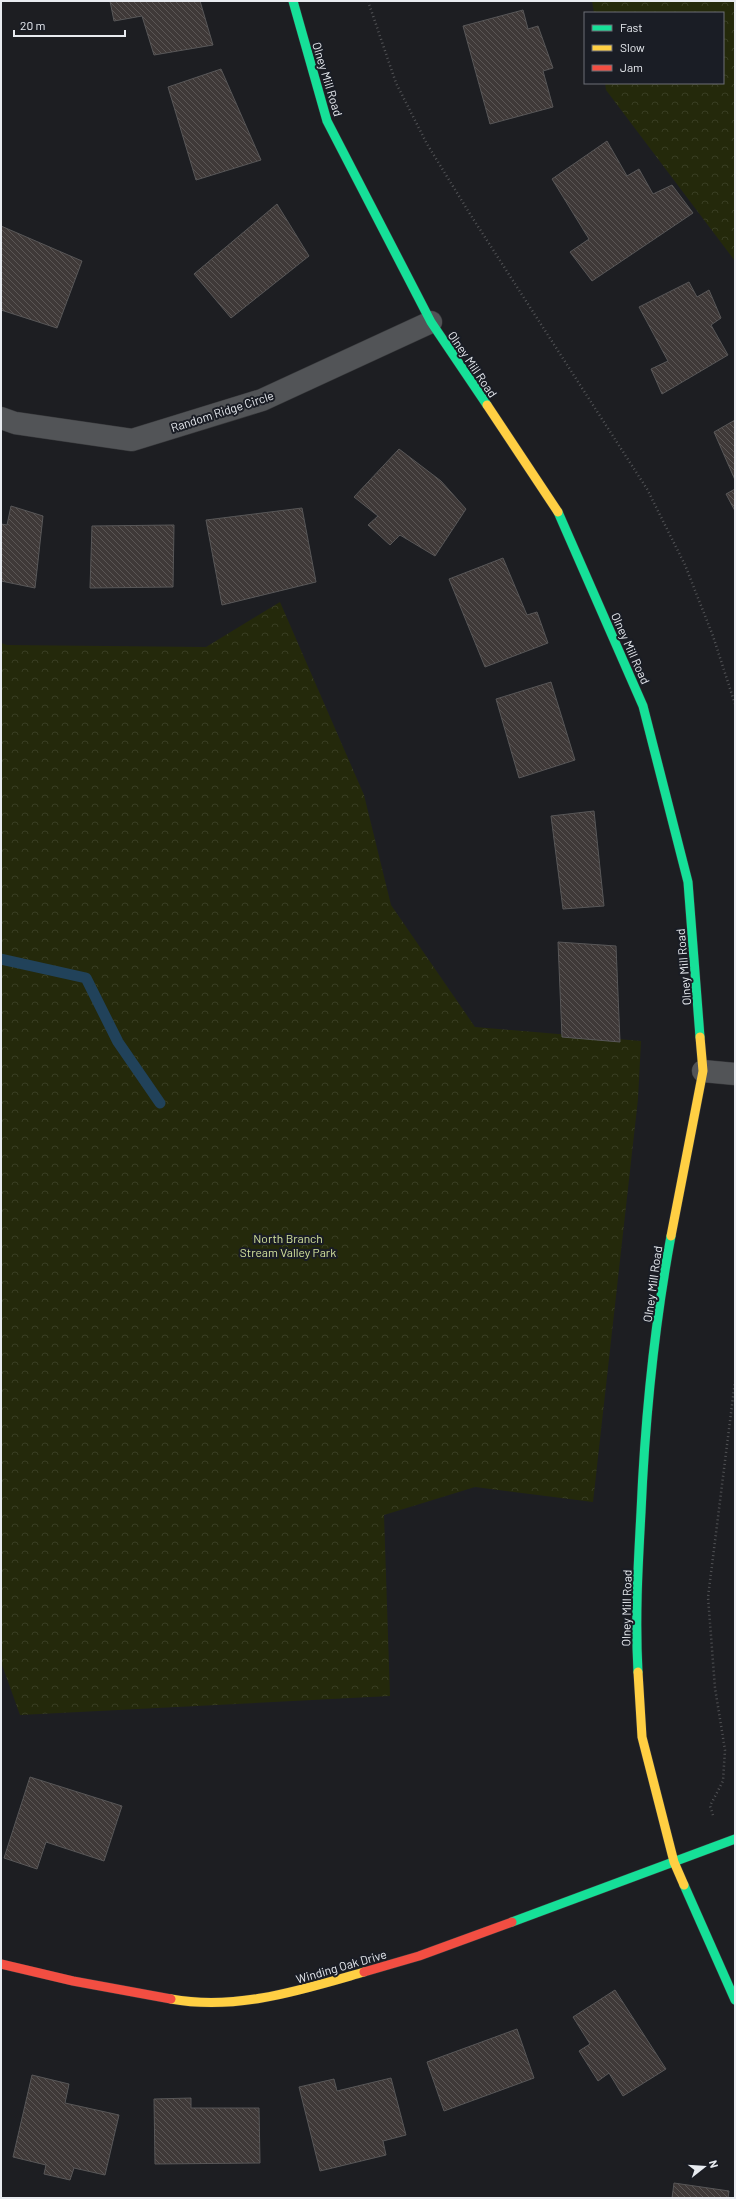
<svg xmlns="http://www.w3.org/2000/svg" width="736" height="2199" font-family="Barlow,sans-serif">
  <style>
    .park { fill: url(#park-crowns) }
    .lines { fill: none; stroke-linecap: round; stroke-linejoin: round }
    .stream { stroke: #21425a; stroke-width: 11 }
    .building { fill: url(#building-back-hatch); stroke: #585758 }
    .street-casing { stroke: #38393c; stroke-width: 23 }
    .fast-casing { stroke: #38393c; stroke-width: 10 }
    .slow-casing { stroke: #38393c; stroke-width: 10 }
    .jam-casing { stroke: #38393c; stroke-width: 10 }
    .path { stroke: #525356; stroke-width: 2.5; stroke-dasharray: 1 3; stroke-linecap: butt }
    .street { stroke: #525457; stroke-width: 22 }
    .fast { stroke: #16e098; stroke-width: 9 }
    .slow { stroke: #ffcf43; stroke-width: 9 }
    .jam { stroke: #f24e42; stroke-width: 9 }
    .labels { text-anchor: middle; dominant-baseline: central; stroke-width: 4; stroke-linejoin: round; paint-order: stroke }
    .street-label { font-size: 12px; fill: #e8ebf0; stroke: #1a1d25 }
    .park-label { font-size: 12px; fill: #d3e29d; stroke: #1a1d25 }
  </style>
  <defs>
    <pattern id="park-crowns" width="20" height="18" patternUnits="userSpaceOnUse"><rect width="20" height="18" fill="#24290b"/><path d="M2 6a3 3 0 1 1 6 0M12 15a3 3 0 1 1 6 0" fill="none" stroke="#393e23"/></pattern>
    <pattern id="building-back-hatch" width="6" height="6" patternUnits="userSpaceOnUse"><rect width="6" height="6" fill="#3f3938"/><path d="M-1 5l2 2M0 0l6 6M5-1l2 2" fill="none" stroke="#5b5655"/></pattern>
  </defs>
  <rect width="100%" height="100%" fill="#1d1e22"/>
  <g class="park">
    <polygon points="592,1 735,1 735,261 606,90 605,83 723,83 723,13 594,13"/>
    <polygon points="280,602 364,795 391,905 475,1027 641,1041 638,1099 593,1502 475,1487 384,1515 390,1696 20,1715 1,1662 1,643 7,645 206,647"/>
  </g>
  <g class="lines">
    <polyline class="stream" points="1,959 86,978 118,1042 160,1103"/>
  </g>
  <g class="building">
    <polygon points="110,1 200,1 213,45 154,55 142,16 114,21"/>
    <polygon points="523,10 528,29 538,26 553,68 543,71 553,107 490,124 463,26"/>
    <polygon points="221,69 261,160 196,180 168,87"/>
    <polygon points="607,141 627,176 639,169 653,194 672,185 693,213 592,281 570,252 589,239 552,179"/>
    <polygon points="277,204 309,256 231,318 194,274"/>
    <polygon points="1,226 82,261 57,328 1,310"/>
    <polygon points="689,282 697,297 709,290 721,318 711,325 728,355 662,394 651,369 668,361 639,307"/>
    <polygon points="735,420 735,480 714,432"/>
    <polygon points="399,449 441,481 466,509 435,556 400,535 390,545 368,525 378,516 354,497"/>
    <polygon points="735,489 735,511 726,494"/>
    <polygon points="11,506 43,516 35,588 1,581 1,524 7,525"/>
    <polygon points="302,508 316,582 222,605 206,520"/>
    <polygon points="174,525 173,587 90,588 92,526"/>
    <polygon points="503,558 527,615 537,612 548,643 485,667 449,579"/>
    <polygon points="551,682 575,760 519,778 496,699"/>
    <polygon points="594,811 604,906 563,909 551,816"/>
    <polygon points="558,942 616,946 620,1042 562,1037"/>
    <polygon points="30,1777 122,1806 104,1861 46,1842 37,1869 4,1858"/>
    <polygon points="615,1990 666,2069 623,2096 609,2073 598,2081 579,2051 590,2044 573,2017"/>
    <polygon points="517,2029 534,2078 444,2111 427,2062"/>
    <polygon points="32,2075 69,2084 65,2103 119,2115 105,2175 74,2168 70,2180 44,2174 46,2165 13,2157"/>
    <polygon points="391,2078 406,2135 383,2141 386,2155 320,2171 299,2087 334,2079 337,2091"/>
    <polygon points="191,2098 191,2108 259,2108 260,2163 155,2164 154,2099"/>
    <polygon points="674,2183 729,2191 728,2198 672,2198"/>
  </g>
  <g class="lines">
    <g class="street-casing">
      <g id="street">
        <polyline points="1,418 15,423 132,440 262,400 431,322"/>
        <polyline points="703,1071 735,1074"/>
      </g>
    </g>
    <g class="fast-casing">
      <g id="fast">
        <polyline points="293,1 327,121 431,322 487,405"/>
        <polyline points="558,512 643,706 688,882 700,1037"/>
        <path d="M638 1672C635 1617 638 1567 641 1512 645 1420 654 1327 671 1236"/>
        <polyline points="684,1885 735,2000"/>
        <polyline points="512,1922 735,1839"/>
      </g>
    </g>
    <g class="slow-casing">
      <g id="slow">
        <polyline points="487,405 558,512"/>
        <polyline points="671,1236 703,1071 700,1037"/>
        <polyline points="638,1672 642,1737 674,1862 684,1885"/>
        <path d="M171 1999C237 2011 301 1990 364 1972"/>
      </g>
    </g>
    <g class="jam-casing">
      <g id="jam">
        <polyline points="1,1964 73,1981 171,1999"/>
        <polyline points="364,1972 419,1956 512,1922"/>
      </g>
    </g>
    <g class="path">
      <polyline points="368,1 396,83 427,144 470,214 647,489 685,565 713,636 735,704"/>
      <polyline points="713,1815 710,1806 723,1781 725,1750 715,1688 708,1597 735,1381"/>
    </g>
    <use href="#street" class="street"/>
    <use href="#fast" class="fast"/>
    <use href="#slow" class="slow"/>
    <use href="#jam" class="jam"/>
  </g>
  <g class="labels">
    <g class="street-label">
      <text transform="translate(328 79) rotate(73)">Olney Mill Road</text>
      <text transform="translate(473 364) rotate(56)">Olney Mill Road</text>
      <text transform="translate(222 411) rotate(-18)">Random Ridge Circle</text>
      <text transform="translate(631 648) rotate(66)">Olney Mill Road</text>
      <text transform="translate(683 967) rotate(-95)">Olney Mill Road</text>
      <text transform="translate(652 1284) rotate(-82)">Olney Mill Road</text>
      <text transform="translate(626 1608) rotate(-89)">Olney Mill Road</text>
      <text transform="translate(341 1966) rotate(-16)">Winding Oak Drive</text>
    </g>
    <g class="park-label">
      <text x="288" y="1238">North Branch<tspan x="288" dy="14">Stream Valley Park</tspan></text>
    </g>
  </g>
  <rect width="736" height="2199" fill="none" stroke="#e8ebf0" stroke-width="4"/>
  <rect x="584" y="12" width="140" height="72" fill="#1a1d25" stroke="#6c6f76"/>
  <rect x="592" y="25" width="20" height="6" fill="#16e098" stroke="#6c6f76"/>
  <text x="620" y="32" font-size="12" fill="#e8ebf0">Fast</text>
  <rect x="592" y="45" width="20" height="6" fill="#ffcf43" stroke="#6c6f76"/>
  <text x="620" y="52" font-size="12" fill="#e8ebf0">Slow</text>
  <rect x="592" y="65" width="20" height="6" fill="#f24e42" stroke="#6c6f76"/>
  <text x="620" y="72" font-size="12" fill="#e8ebf0">Jam</text>
  <g transform="translate(704 2167) rotate(73)" stroke="#1a1d25" stroke-width="3" paint-order="stroke">
  <path d="M0-3L7 15L0 10L-7 15Z" fill="#e8ebf0"/>
  <text y="-6" font-size="11" font-weight="bold" text-anchor="middle" fill="#e8ebf0">N</text>
  </g>
  <path d="M14 30v6h111v-6" fill="none" stroke="#e8ebf0" stroke-width="2"/>
  <text x="20" y="30" font-size="12" fill="#e8ebf0" stroke="#1a1d25" stroke-width="3" paint-order="stroke">20 m</text>
</svg>
